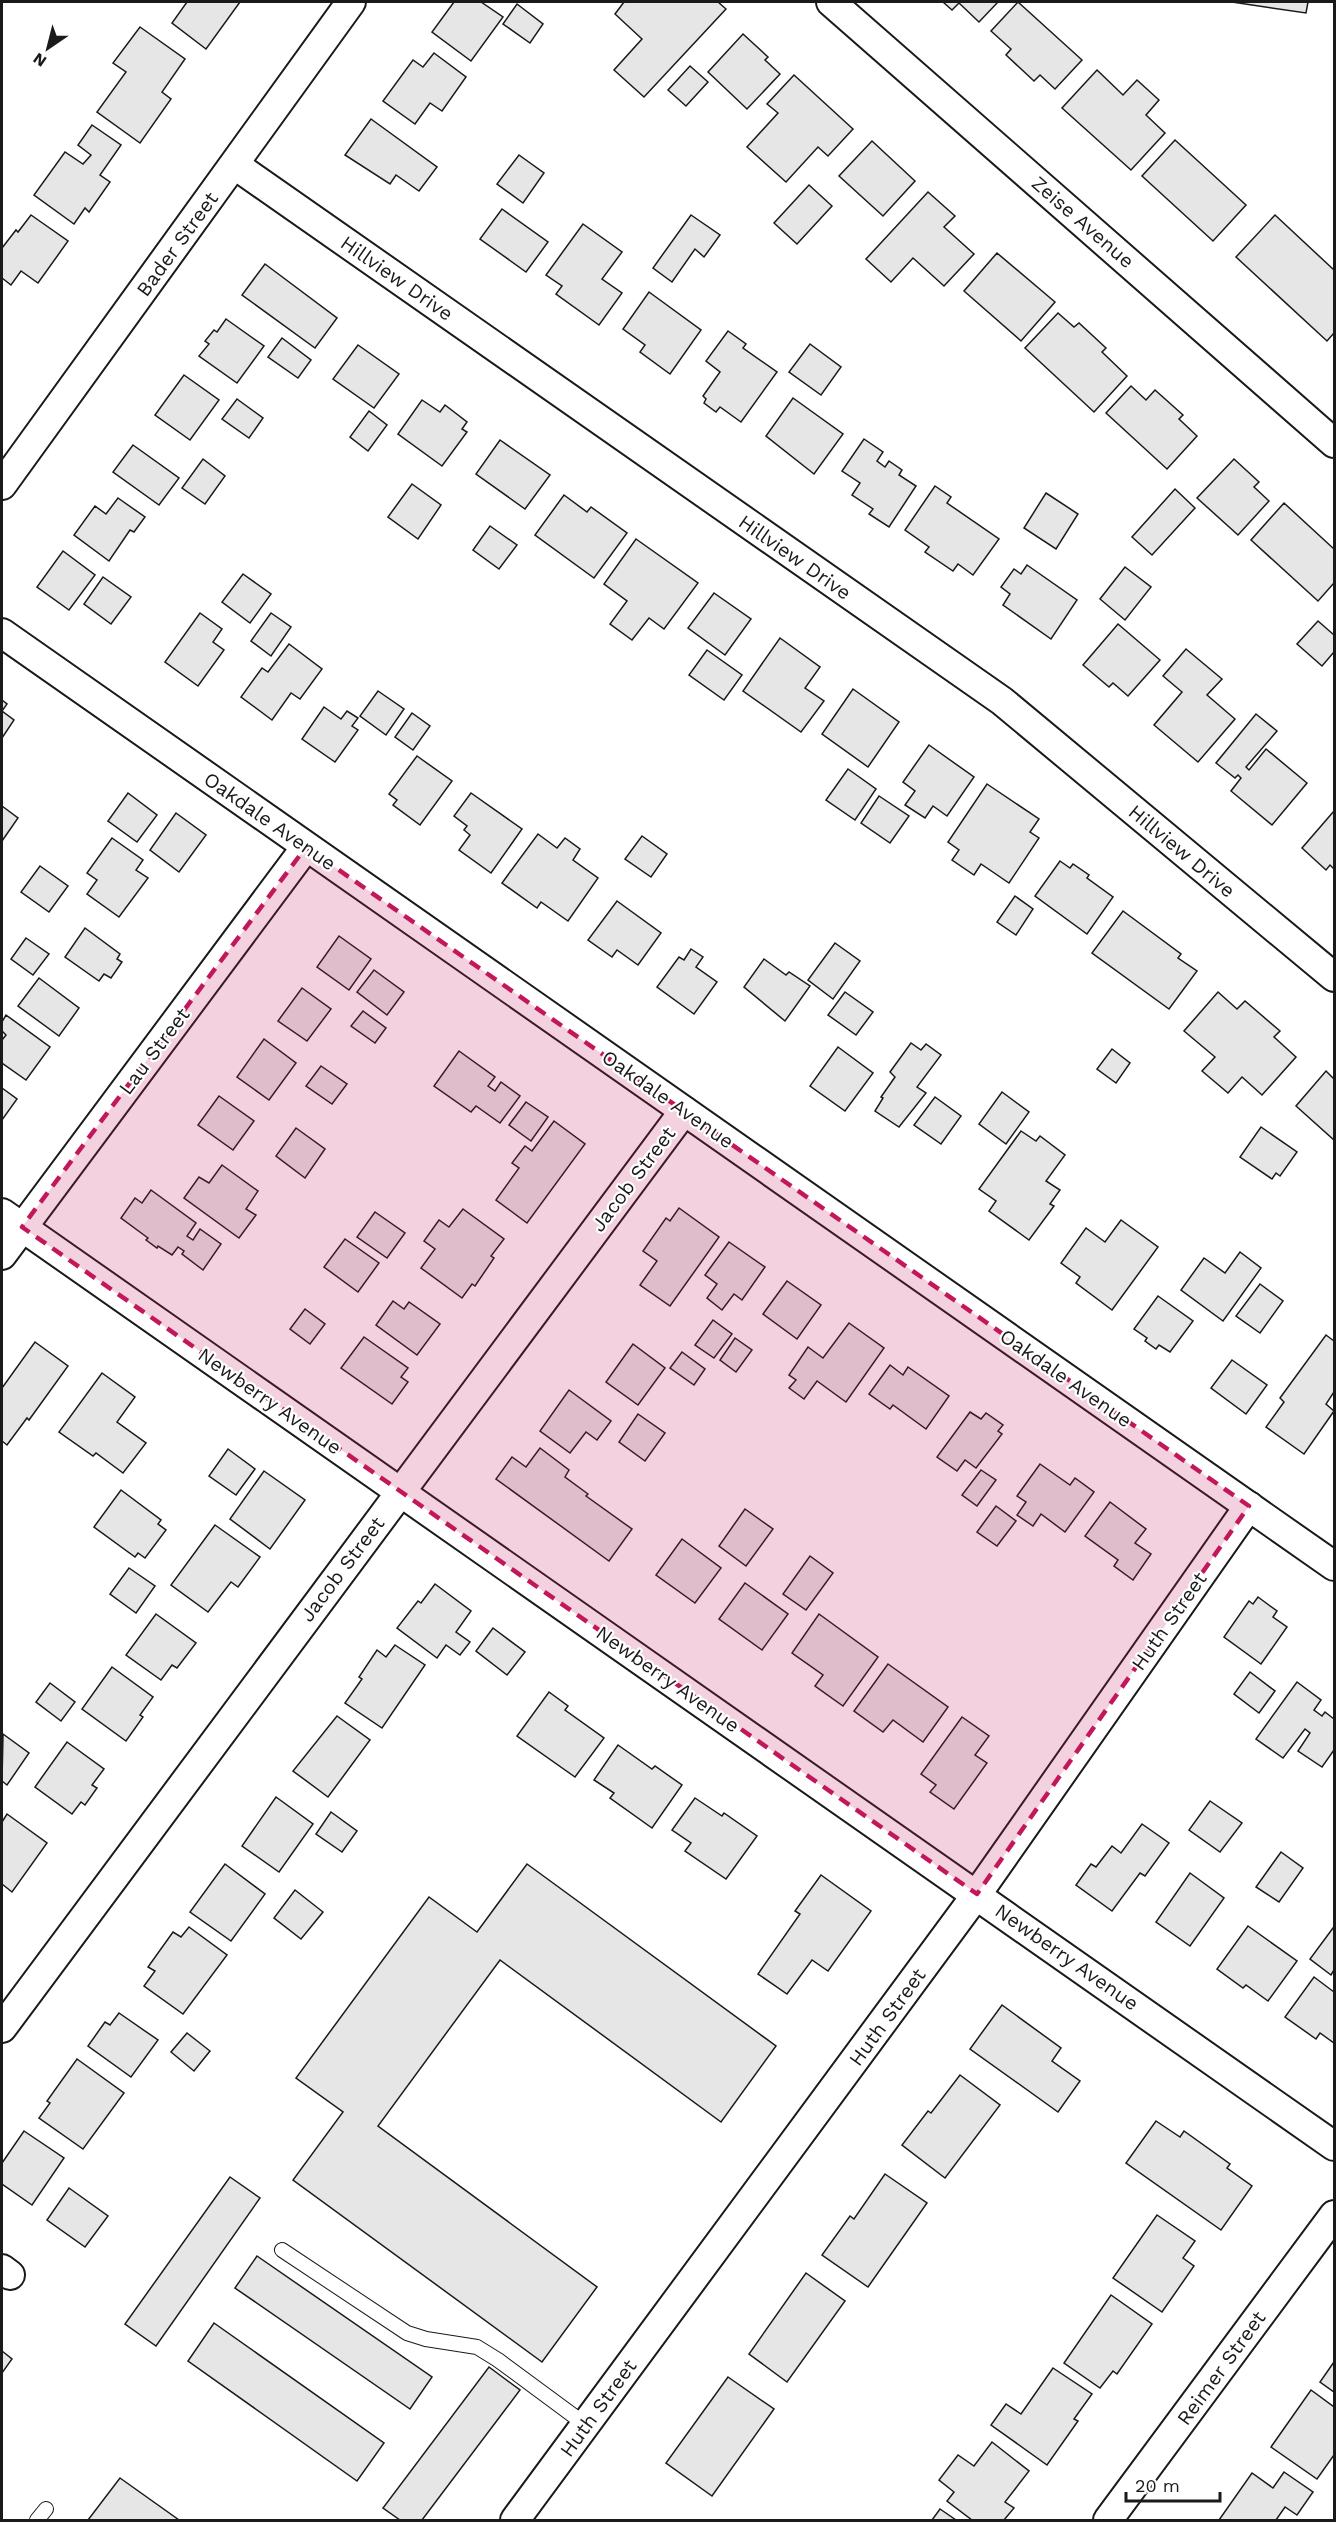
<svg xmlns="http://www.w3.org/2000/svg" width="1336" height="2522" font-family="'Work Sans',sans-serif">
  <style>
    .building { fill: #e6e6e6; stroke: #1a1a1a; stroke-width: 1.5 }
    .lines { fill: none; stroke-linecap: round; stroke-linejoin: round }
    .lane-casing { stroke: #1a1a1a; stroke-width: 16 }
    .street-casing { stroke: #1a1a1a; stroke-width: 32 }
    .lane { stroke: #fff; stroke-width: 14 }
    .street { stroke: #fff; stroke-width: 28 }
    .marked { fill: #c2185b; fill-opacity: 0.2; stroke: #c2185b; stroke-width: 4.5; stroke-dasharray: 12 8; stroke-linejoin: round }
    .labels { text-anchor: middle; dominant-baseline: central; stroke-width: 4.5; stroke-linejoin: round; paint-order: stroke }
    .street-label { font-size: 20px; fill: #1a1a1a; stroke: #fff }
  </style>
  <rect width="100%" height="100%" fill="#fff"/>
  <g class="building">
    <polygon points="187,2 240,2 206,49 172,23"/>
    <polygon points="454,2 481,2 503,17 471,61 432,32"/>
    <polygon points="624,2 718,2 726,9 644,97 614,70 642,39 615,14"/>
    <polygon points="943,2 998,2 979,22 959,3 952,10"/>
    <polygon points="1018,2 1082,60 1055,89 1040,75 1034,81 1006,55 1011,49 991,31"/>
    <polygon points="1232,2 1308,2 1306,13"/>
    <polygon points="517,4 543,24 530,43 503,24"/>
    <polygon points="140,27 185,59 162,92 171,99 140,143 97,112 126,72 113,63"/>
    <polygon points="743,34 768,57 765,60 780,74 747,109 708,72"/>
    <polygon points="434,53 466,77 442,111 430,103 415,124 383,101 413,60 423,67"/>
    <polygon points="690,66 708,82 686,106 668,90"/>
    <polygon points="1097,70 1123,95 1137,80 1159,100 1146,115 1165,133 1131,170 1062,108"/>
    <polygon points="794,75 853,129 828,156 818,147 786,182 747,147 778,113 767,104"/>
    <polygon points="371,119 437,167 419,191 396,175 390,184 345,155"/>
    <polygon points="92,125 121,145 100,175 110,182 89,212 85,208 74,224 34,195 65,152 83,164 91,155 78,145"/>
    <polygon points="1175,140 1246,205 1213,241 1142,176"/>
    <polygon points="872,141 915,181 883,216 839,176"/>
    <polygon points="519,155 544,173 523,203 497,184"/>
    <polygon points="809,185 832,206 797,244 774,223"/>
    <polygon points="928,192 955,216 944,227 974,254 944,286 913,258 891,282 866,259"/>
    <polygon points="502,209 548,242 526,272 480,239"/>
    <polygon points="31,215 68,241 38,283 21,271 11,285 2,278 2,248 16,230 18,232"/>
    <polygon points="691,215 720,235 704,257 695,249 672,282 653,268"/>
    <polygon points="1275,215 1334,270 1334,333 1327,341 1236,257"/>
    <polygon points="583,224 622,252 602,279 622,293 599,325 556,294 562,286 546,275"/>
    <polygon points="997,253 1055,302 1021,341 964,291"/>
    <polygon points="265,264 337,318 315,348 242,295"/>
    <polygon points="649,292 701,330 670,374 640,352 645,345 623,329"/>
    <polygon points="1058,313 1074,327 1079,323 1106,348 1102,352 1127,376 1094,412 1025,348"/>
    <polygon points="226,319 264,346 237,383 199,356 209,344 205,341 214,330 217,332"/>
    <polygon points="728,331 746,344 743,348 777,372 741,422 720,407 716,412 704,403 706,399 703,396 720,372 706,361"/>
    <polygon points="282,338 311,360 298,378 268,357"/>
    <polygon points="810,344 841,367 821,395 789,372"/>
    <polygon points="358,345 399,374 374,408 333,379"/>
    <polygon points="184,375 219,400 190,440 155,415"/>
    <polygon points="1131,386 1146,400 1155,390 1183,415 1179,419 1197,436 1167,469 1106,413"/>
    <polygon points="793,398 843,434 814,474 766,436"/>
    <polygon points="237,399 263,418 249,438 222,419"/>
    <polygon points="422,400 440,412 445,405 467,422 462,429 467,432 442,466 398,434"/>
    <polygon points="369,411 387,425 368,451 350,437"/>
    <polygon points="864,439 883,452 877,461 885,467 889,461 902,470 899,475 916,486 889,527 869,514 873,509 852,495 860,483 842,471"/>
    <polygon points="500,440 550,475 525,509 476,474"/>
    <polygon points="133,445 179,478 159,505 113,472"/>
    <polygon points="203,459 225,476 205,504 182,488"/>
    <polygon points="1234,459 1259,482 1254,487 1269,501 1238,535 1197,498"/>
    <polygon points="412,484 441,505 418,539 388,517"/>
    <polygon points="935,486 951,497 947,503 999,539 973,575 958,564 953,571 925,552 929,547 905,530"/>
    <polygon points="1175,489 1195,508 1152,555 1132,537"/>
    <polygon points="1046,493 1078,514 1056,549 1024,528"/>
    <polygon points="564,495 587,512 591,507 627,533 594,578 535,535"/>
    <polygon points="118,498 145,517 134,532 130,530 109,561 74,535 95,506 106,514"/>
    <polygon points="1284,503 1334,549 1334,583 1318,601 1251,540"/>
    <polygon points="490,526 517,545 499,569 473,550"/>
    <polygon points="636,539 698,583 664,629 649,618 632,640 610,624 627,601 604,584"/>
    <polygon points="63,551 95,575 69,610 37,587"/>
    <polygon points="1027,565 1077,600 1051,639 1003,605 1010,594 1001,587 1014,569 1021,574"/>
    <polygon points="1125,567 1151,587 1125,620 1100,599"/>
    <polygon points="243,574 271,594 250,623 222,602"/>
    <polygon points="103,577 131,597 111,624 84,604"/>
    <polygon points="714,593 751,619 725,655 688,628"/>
    <polygon points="200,613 222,629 213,642 224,650 198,686 165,662"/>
    <polygon points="271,613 291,627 271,656 251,641"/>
    <polygon points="1318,621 1334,635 1334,652 1322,666 1297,644"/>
    <polygon points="1118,624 1160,660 1128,696 1113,683 1109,687 1083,665"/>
    <polygon points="780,638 820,667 805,688 824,701 801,732 743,691"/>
    <polygon points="289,644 322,669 300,699 291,693 272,720 241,697 262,668 268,672"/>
    <polygon points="1186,649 1222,679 1207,695 1235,719 1198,762 1154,725 1182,692 1163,676"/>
    <polygon points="707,650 742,675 724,700 689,675"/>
    <polygon points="853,689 899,722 868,767 822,734"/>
    <polygon points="378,691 404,709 386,735 360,716"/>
    <polygon points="2,700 7,704 2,711 14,720 2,738"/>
    <polygon points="324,707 341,719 347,711 358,718 352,726 358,730 335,762 302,739"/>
    <polygon points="412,713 430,726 413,750 395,737"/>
    <polygon points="1256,714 1277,731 1246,767 1249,770 1266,749 1307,783 1272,825 1231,791 1241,778 1238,775 1235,778 1216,763"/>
    <polygon points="929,745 974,777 947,816 933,806 925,818 905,805 915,791 903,782"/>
    <polygon points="417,756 452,781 420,825 393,805 397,800 389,794"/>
    <polygon points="848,769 876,789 855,820 826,800"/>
    <polygon points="987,784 1039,819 1030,832 1039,838 1009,883 981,864 974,875 952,860 959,850 948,842"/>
    <polygon points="128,793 157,815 137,842 108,821"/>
    <polygon points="471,793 522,829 491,873 459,850 470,835 464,830 467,826 454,816"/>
    <polygon points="879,796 909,816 890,843 861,823"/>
    <polygon points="2,806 18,818 2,841"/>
    <polygon points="1334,811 1334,869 1330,865 1326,870 1302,848"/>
    <polygon points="176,813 206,835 179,872 150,850"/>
    <polygon points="538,834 557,848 565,838 580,849 573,860 598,878 568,921 541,902 537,908 502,883"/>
    <polygon points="642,836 667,854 651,877 625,859"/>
    <polygon points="112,838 143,860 136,870 148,878 119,917 87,894 97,880 87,873"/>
    <polygon points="1060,861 1070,868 1073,864 1089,875 1087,878 1113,897 1087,934 1035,896"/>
    <polygon points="40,866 68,886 49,912 21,892"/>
    <polygon points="1015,896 1033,909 1016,935 997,922"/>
    <polygon points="617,901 661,933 638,965 617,950 612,957 588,940"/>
    <polygon points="1123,911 1181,954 1178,958 1197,971 1169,1009 1092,953"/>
    <polygon points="85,928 120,954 117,959 122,962 111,978 104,974 99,981 65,957"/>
    <polygon points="339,936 371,959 349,990 317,967"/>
    <polygon points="26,938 49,954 33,975 11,959"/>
    <polygon points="835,943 860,961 833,999 808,980"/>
    <polygon points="691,949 703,957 696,967 717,982 694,1014 657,987 679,957 684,960"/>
    <polygon points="764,959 786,975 789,972 810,986 785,1021 744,987"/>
    <polygon points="374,970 404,992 387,1015 357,992"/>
    <polygon points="39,978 79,1008 59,1036 18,1006"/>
    <polygon points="302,988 331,1009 307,1041 278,1021"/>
    <polygon points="845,992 873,1012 856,1035 828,1015"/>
    <polygon points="1218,992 1237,1009 1245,1001 1280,1031 1274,1037 1296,1057 1262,1095 1242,1077 1228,1093 1202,1071 1215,1057 1184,1031"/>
    <polygon points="363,1011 386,1028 375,1043 351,1026"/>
    <polygon points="6,1015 50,1047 26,1080 2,1063 2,1040 6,1035 2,1031 2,1022"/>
    <polygon points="264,1039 296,1063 269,1100 237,1077"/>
    <polygon points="911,1043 921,1050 926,1044 941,1055 917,1087 926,1093 899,1127 875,1111 883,1098 881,1097 895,1077 890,1072"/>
    <polygon points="838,1047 873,1073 845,1111 810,1086"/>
    <polygon points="1112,1049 1130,1063 1116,1083 1097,1069"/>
    <polygon points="459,1051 495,1077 488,1086 495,1091 501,1082 520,1096 500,1123 476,1106 471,1112 434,1086"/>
    <polygon points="321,1066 347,1084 332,1104 306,1086"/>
    <polygon points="1326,1071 1334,1079 1334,1140 1296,1106"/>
    <polygon points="2,1088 17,1099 2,1120"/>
    <polygon points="1002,1092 1029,1112 1006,1144 979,1124"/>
    <polygon points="219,1096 254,1121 233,1150 198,1125"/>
    <polygon points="935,1097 961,1116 941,1144 914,1125"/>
    <polygon points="526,1102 548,1117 531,1141 509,1125"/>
    <polygon points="554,1121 585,1144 527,1223 496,1200 519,1168 512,1163 525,1146 532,1151"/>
    <polygon points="1261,1127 1297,1152 1280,1176 1276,1173 1272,1179 1240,1157"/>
    <polygon points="296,1128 325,1149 305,1178 276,1156"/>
    <polygon points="1021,1131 1036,1141 1040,1136 1065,1155 1046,1181 1060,1190 1050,1204 1054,1206 1029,1240 989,1211 996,1201 979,1189"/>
    <polygon points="222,1165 258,1191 246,1209 256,1215 239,1238 184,1198 199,1177 209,1183"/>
    <polygon points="151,1190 196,1223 187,1236 193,1240 200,1229 221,1244 203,1270 182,1254 184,1251 178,1247 172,1255 158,1246 157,1248 146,1240 148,1238 121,1218 135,1198 142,1203"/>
    <polygon points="679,1208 719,1237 670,1306 640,1285 657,1261 643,1251 666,1218 670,1221"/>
    <polygon points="463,1209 504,1239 491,1256 494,1258 475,1286 472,1284 462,1298 421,1268 435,1249 424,1241 439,1220 449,1227"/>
    <polygon points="375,1212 405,1233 387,1258 357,1237"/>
    <polygon points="1121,1220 1158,1247 1112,1310 1076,1283 1080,1277 1061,1263 1086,1228 1105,1242"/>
    <polygon points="345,1239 379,1263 358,1292 324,1267"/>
    <polygon points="729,1242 765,1267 742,1300 734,1294 722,1310 707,1298 717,1284 705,1275"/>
    <polygon points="1240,1252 1261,1268 1223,1321 1181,1290 1204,1258 1225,1273"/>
    <polygon points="787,1281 821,1305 797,1339 763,1314"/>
    <polygon points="1260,1284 1283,1301 1260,1333 1236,1316"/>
    <polygon points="1158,1296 1193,1321 1170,1352 1159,1345 1156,1349 1145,1341 1147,1338 1134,1329"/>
    <polygon points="393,1301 404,1309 409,1302 440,1324 417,1355 376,1325"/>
    <polygon points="305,1309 325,1324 310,1344 290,1329"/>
    <polygon points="713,1320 732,1334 714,1358 695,1345"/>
    <polygon points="849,1323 884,1348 846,1402 817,1381 804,1399 789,1388 796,1380 789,1375 808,1347 823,1358"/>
    <polygon points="1326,1335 1334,1341 1334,1392 1326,1404 1334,1411 1304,1454 1266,1427 1284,1402 1280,1398"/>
    <polygon points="364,1337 408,1368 401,1377 408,1382 392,1404 341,1368"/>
    <polygon points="735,1338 752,1350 736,1372 720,1360"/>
    <polygon points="35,1342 68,1366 29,1420 27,1418 7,1445 2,1441 2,1388"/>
    <polygon points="633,1344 665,1368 638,1405 606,1382"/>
    <polygon points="682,1352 705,1369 694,1385 670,1368"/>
    <polygon points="1232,1360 1267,1385 1246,1414 1211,1388"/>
    <polygon points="890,1365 903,1375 908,1367 949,1396 926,1429 893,1405 890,1409 869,1394"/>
    <polygon points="102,1373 135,1397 117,1422 146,1443 123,1473 96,1453 93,1456 59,1432"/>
    <polygon points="569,1390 611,1421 597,1440 586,1432 570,1453 540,1431"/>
    <polygon points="970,1412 981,1419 986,1413 1003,1425 998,1431 1002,1434 976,1468 965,1460 957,1471 937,1457"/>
    <polygon points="638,1414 665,1433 645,1461 619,1442"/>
    <polygon points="540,1448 569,1470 565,1477 588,1494 586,1496 632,1529 609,1561 496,1479 512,1457 526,1467"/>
    <polygon points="228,1449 255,1469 236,1495 209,1476"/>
    <polygon points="1040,1464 1070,1485 1075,1478 1094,1492 1065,1532 1041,1514 1033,1526 1017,1515 1026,1502 1017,1496"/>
    <polygon points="981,1470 996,1480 977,1506 962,1495"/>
    <polygon points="264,1471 305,1500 270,1549 230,1519"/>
    <polygon points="121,1490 161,1520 158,1524 166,1530 145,1558 138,1553 135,1557 94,1527"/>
    <polygon points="1110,1502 1146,1529 1135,1543 1151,1554 1133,1580 1114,1566 1118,1560 1085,1536"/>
    <polygon points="996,1506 1016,1521 997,1546 977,1532"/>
    <polygon points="745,1509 773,1529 746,1566 719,1546"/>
    <polygon points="215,1525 260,1557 238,1587 231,1582 208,1612 171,1585"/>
    <polygon points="682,1539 721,1568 695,1603 656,1575"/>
    <polygon points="810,1556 833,1573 806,1610 783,1594"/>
    <polygon points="129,1568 155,1586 136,1613 110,1594"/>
    <polygon points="745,1583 788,1614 762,1650 719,1619"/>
    <polygon points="435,1584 471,1611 456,1632 470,1642 460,1655 446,1645 437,1658 397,1628 418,1601 421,1603"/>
    <polygon points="1258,1597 1277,1611 1273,1617 1287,1627 1261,1664 1224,1637 1249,1601 1253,1604"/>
    <polygon points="156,1614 196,1643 177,1668 172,1665 161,1680 126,1655"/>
    <polygon points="819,1614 878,1657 843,1706 815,1686 823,1675 792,1653"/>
    <polygon points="493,1628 525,1652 507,1675 476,1651"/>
    <polygon points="395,1645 425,1665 382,1728 345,1703 362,1679 359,1677 377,1650 386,1657"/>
    <polygon points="888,1664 948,1707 923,1742 893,1720 883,1732 854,1711"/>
    <polygon points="112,1667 153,1697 140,1715 143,1717 126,1741 82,1709"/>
    <polygon points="1250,1672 1275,1691 1259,1713 1234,1694"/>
    <polygon points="1297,1682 1321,1700 1314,1710 1322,1716 1325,1712 1334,1719 1334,1750 1322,1767 1298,1751 1310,1733 1305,1729 1283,1758 1256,1739"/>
    <polygon points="50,1683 75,1702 61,1721 36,1702"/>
    <polygon points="549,1692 568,1706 565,1710 604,1738 575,1777 517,1736"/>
    <polygon points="337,1716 370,1740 328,1797 293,1771"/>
    <polygon points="962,1717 989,1736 975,1755 987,1763 954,1809 930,1792 936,1785 921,1774"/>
    <polygon points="3,1734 29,1753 7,1785 2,1781"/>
    <polygon points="67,1742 104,1769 92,1785 97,1788 85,1805 81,1802 72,1814 35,1787"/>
    <polygon points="618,1745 652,1769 655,1766 682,1785 652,1828 610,1798 614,1793 594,1780"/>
    <polygon points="276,1797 313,1824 279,1872 242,1846"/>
    <polygon points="695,1798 722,1816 724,1813 757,1836 726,1879 685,1851 691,1843 672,1830"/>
    <polygon points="1210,1801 1242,1823 1220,1852 1189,1830"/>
    <polygon points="331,1812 357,1831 342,1852 316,1834"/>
    <polygon points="7,1814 47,1843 12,1892 2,1884 2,1822"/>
    <polygon points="1142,1824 1169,1843 1145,1876 1140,1873 1112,1911 1076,1885 1091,1864 1096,1867 1112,1846 1121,1853"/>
    <polygon points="1281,1852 1303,1868 1279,1902 1256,1887"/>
    <polygon points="225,1864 265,1894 231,1941 190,1912"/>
    <polygon points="527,1864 776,2046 721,2122 500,1960 378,2126 597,2287 542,2362 293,2180 343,2112 296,2078 429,1897 477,1932"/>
    <polygon points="1190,1873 1224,1898 1190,1946 1156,1922"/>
    <polygon points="821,1875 871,1911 828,1971 812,1960 787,1994 758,1974 800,1914 795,1911"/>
    <polygon points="295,1890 323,1912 301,1939 274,1918"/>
    <polygon points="1248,1926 1297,1961 1268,2001 1246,1985 1243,1988 1217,1969"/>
    <polygon points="189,1927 227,1955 183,2014 144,1986 155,1971 148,1967 173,1932 181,1937"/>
    <polygon points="1333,1928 1334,1930 1334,1970 1331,1975 1310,1959"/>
    <polygon points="1314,1977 1334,1992 1334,2043 1320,2033 1316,2039 1285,2017"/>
    <polygon points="1002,2005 1061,2048 1052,2061 1080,2081 1058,2112 970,2049"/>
    <polygon points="119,2013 158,2040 131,2077 88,2046 105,2022 110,2025"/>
    <polygon points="187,2033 210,2051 194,2071 171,2052"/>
    <polygon points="77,2059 124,2093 83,2149 39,2118 50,2103 47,2101"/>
    <polygon points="960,2075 1000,2105 945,2178 902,2145 928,2111 931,2113"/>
    <polygon points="1156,2121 1180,2137 1184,2131 1230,2164 1227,2168 1252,2186 1221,2230 1126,2163"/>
    <polygon points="24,2131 64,2158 32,2205 2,2184 2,2163"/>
    <polygon points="885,2174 927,2203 868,2287 822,2255 850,2216 854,2219"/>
    <polygon points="230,2177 260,2198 156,2346 125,2324"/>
    <polygon points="69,2188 108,2216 85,2247 47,2220"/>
    <polygon points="1157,2215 1195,2241 1183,2258 1194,2266 1162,2312 1113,2278"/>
    <polygon points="257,2256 432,2377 410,2409 235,2288"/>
    <polygon points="806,2273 845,2301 787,2382 749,2354"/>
    <polygon points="1111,2295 1152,2324 1117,2374 1113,2371 1100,2388 1064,2363"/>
    <polygon points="214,2323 384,2443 357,2481 188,2361"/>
    <polygon points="2,2351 12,2359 2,2373"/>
    <polygon points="1334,2362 1334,2392 1320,2382"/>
    <polygon points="489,2367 520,2390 422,2520 400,2520 383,2508"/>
    <polygon points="1053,2368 1092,2394 1074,2419 1078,2421 1047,2465 991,2425 1006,2404 1021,2414"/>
    <polygon points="728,2377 774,2409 712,2496 666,2463"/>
    <polygon points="1311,2390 1334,2407 1334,2455 1317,2479 1271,2447"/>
    <polygon points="992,2442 1029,2471 1005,2502 1014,2508 1004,2520 972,2520 947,2501 954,2492 939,2480 958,2455 974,2466"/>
    <polygon points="1284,2472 1313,2492 1297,2515 1285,2507 1276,2520 1219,2520 1252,2473 1273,2488"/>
    <polygon points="120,2478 179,2520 88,2520"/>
    <polygon points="940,2509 956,2520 932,2520"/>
  </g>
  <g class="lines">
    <g class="lane-casing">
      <g id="lane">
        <polyline points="282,2250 407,2333 426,2339 477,2347 498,2360 586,2425"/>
        <polyline points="37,2520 46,2509"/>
      </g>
    </g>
    <g class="street-casing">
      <g id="street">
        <polyline points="831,2 1334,443"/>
        <polyline points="235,165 1002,701 1334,977"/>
        <polyline points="2,485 351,2"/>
        <polyline points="2,633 1334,1566"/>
        <polyline points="2,1213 1334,2146"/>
        <polyline points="2,1255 306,847"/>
        <polyline points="2,2028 684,1111"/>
        <polyline points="2,2269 10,2275"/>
        <polyline points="515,2520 977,1894 1249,1506"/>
        <polyline points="1108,2520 1334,2215"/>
      </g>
    </g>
    <use href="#lane" class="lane"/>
    <use href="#street" class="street"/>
  </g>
  <path class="marked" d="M306 847 1249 1506 977 1894 22 1227Z"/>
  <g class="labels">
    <g class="street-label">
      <text transform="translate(1083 222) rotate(41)">Zeise Avenue</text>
      <text transform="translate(177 244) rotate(-54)">Bader Street</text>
      <text transform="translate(397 278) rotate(35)">Hillview Drive</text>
      <text transform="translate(795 557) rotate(35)">Hillview Drive</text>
      <text transform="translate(270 821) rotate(35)">Oakdale Avenue</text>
      <text transform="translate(1182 851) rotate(40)">Hillview Drive</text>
      <text transform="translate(154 1051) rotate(-53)">Lau Street</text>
      <text transform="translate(668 1099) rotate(35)">Oakdale Avenue</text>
      <text transform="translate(633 1179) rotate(-53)">Jacob Street</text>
      <text transform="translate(1066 1378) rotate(35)">Oakdale Avenue</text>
      <text transform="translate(270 1401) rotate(35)">Newberry Avenue</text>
      <text transform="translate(342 1569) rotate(-53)">Jacob Street</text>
      <text transform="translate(1169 1621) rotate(-55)">Huth Street</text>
      <text transform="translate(668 1679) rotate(35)">Newberry Avenue</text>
      <text transform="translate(1067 1957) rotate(35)">Newberry Avenue</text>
      <text transform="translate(887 2017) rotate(-54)">Huth Street</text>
      <text transform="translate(1221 2368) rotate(-54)">Reimer Street</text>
      <text transform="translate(598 2408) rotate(-54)">Huth Street</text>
    </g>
  </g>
  <rect width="1336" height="2522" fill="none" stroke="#1a1a1a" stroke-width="6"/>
  <g transform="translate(48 48) rotate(215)" stroke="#ffffff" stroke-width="4.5" paint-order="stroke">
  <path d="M0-4.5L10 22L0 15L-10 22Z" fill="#1a1a1a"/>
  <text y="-9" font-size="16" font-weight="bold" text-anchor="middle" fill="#1a1a1a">N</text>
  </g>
  <path d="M1126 2492v9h94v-9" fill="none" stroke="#1a1a1a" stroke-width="3"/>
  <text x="1135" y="2492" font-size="18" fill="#1a1a1a" stroke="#ffffff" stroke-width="4.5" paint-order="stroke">20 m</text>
</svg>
